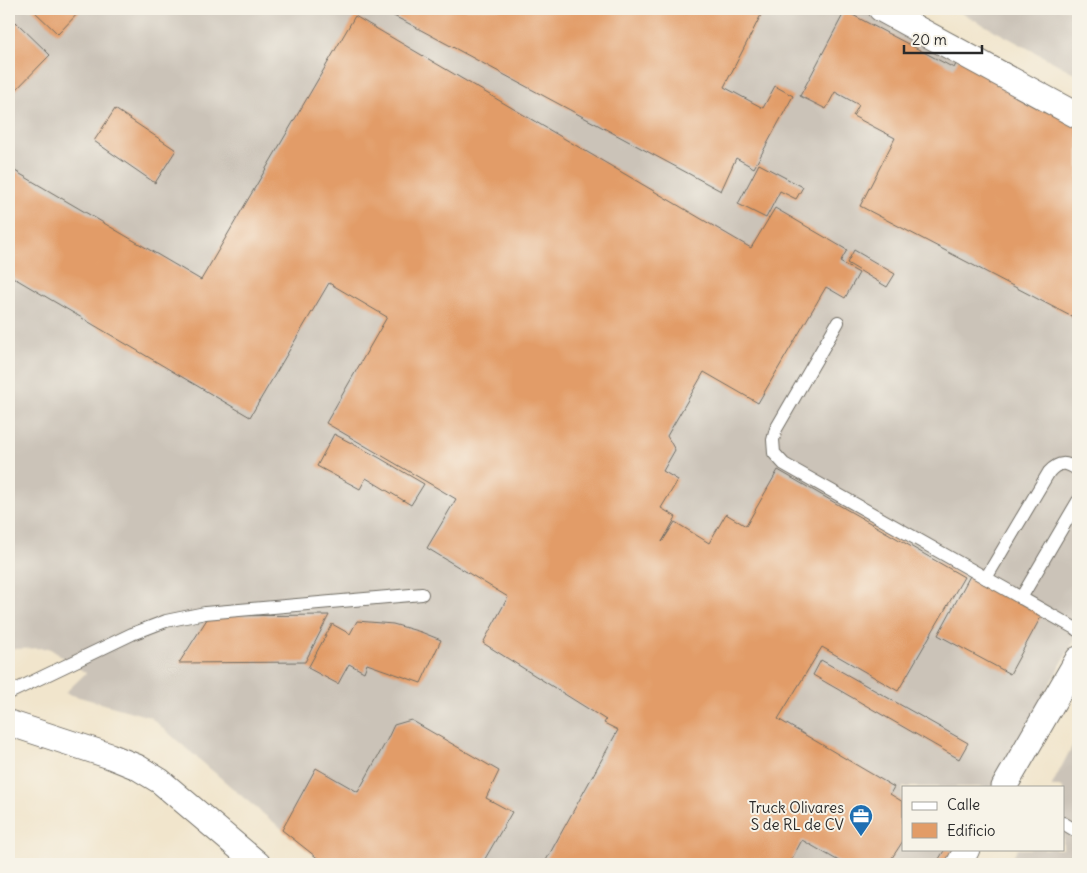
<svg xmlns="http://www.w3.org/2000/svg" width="1087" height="873" font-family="Delius,sans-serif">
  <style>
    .industrial { fill: #cbc3b8 }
    .building { fill: #e29c67 }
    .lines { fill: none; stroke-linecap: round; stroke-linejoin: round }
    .service-casing { stroke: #706c63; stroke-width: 14 }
    .minor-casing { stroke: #706c63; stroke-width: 27 }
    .service { stroke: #fff; stroke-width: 12 }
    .minor { stroke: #fff; stroke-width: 25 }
    .labels { text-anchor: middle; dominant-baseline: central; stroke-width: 4; stroke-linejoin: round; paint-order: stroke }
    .poi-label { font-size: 15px; fill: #2b2b2b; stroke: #f7f3e8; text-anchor: end }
  </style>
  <rect width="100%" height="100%" fill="#f7f3e8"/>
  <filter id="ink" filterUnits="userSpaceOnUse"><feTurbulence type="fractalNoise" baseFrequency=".02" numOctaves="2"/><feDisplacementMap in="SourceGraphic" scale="10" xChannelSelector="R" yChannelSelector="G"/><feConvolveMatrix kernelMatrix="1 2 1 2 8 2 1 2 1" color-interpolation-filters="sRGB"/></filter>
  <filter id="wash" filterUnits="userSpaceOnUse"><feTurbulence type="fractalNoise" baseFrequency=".0096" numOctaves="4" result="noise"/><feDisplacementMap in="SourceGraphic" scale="20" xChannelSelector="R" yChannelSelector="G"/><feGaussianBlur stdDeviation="1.12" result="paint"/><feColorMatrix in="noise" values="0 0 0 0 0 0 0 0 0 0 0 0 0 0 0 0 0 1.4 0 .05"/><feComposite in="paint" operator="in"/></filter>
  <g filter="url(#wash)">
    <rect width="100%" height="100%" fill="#f1e5cc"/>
    <g class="industrial">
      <polygon points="9,9 864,9 1078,123 1078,634 992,787 903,787 903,849 957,849 948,864 325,864 244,798 150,717 65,693 86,673 49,648 9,649"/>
      <polygon points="954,9 1078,9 1078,75"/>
      <polygon points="1078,735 1078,864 1009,864 1017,849 1063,849 1063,787 1051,787"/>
    </g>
    <g id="blocks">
      <g class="building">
        <polygon points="32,9 82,9 58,34"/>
        <polygon points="379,9 764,9 724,87 763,108 775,86 793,96 754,168 736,158 721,191 406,22"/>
        <polygon points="845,11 954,68 959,58 1078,121 1078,320 860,206 895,138 853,116 859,105 835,92 826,109 800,96"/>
        <polygon points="355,16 751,248 775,208 847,250 840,262 859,273 845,298 826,287 758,403 704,372 667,436 675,450 663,471 678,480 661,508 676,517 662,542 675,522 709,543 726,514 746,526 778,470 964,577 898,691 822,647 778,719 894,787 890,794 903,802 903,841 888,864 844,864 802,840 789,864 544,864 618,730 604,723 606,720 483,643 508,597 427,548 456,499 326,423 387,317 329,283 250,417 9,275 9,182 15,171 201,280"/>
        <polygon points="16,22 50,55 10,96 9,95 9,30"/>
        <polygon points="115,109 176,150 155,183 94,141"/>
        <polygon points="759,164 803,187 796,199 780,191 766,218 738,204"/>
        <polygon points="854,250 895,274 887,287 847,263"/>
        <polygon points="334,434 378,457 424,484 411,505 366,478 360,489 317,466"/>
        <polygon points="971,574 1043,613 1010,674 938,635"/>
        <polygon points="329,615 305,662 179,663 209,616"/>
        <polygon points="357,621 393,624 421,632 441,640 421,683 367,664 364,672 349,664 338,684 308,668 332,624 350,634"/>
        <polygon points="821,660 968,743 959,759 813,675"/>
        <polygon points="411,720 499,771 486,798 512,812 482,864 325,864 282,830 316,768 358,792 387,740 394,725"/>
        <polygon points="945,849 949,849 955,853 948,864 936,864"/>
      </g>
    </g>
  </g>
  <g filter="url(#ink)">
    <use href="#blocks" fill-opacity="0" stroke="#706c63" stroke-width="1"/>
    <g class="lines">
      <g class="service-casing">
        <g id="service">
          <polyline points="838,322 776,429 773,440 774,453 784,464 1078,630"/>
          <path d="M986 578 1049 472C1059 461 1066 462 1078 470"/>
          <polyline points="1021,598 1078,501"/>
          <polyline points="9,693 132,634 166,621 205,613 422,594"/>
          <polyline points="1063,823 1078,832"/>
        </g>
      </g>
      <g class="minor-casing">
        <g id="minor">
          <polyline points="881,9 1078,116"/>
          <polyline points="9,723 110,756 137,767 160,781 258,864"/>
          <polyline points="1004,787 1078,659"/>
          <polyline points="959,864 967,849"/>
        </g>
      </g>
      <use href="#service" class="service"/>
      <use href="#minor" class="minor"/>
    </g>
  </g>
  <defs>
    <g id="office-pin" transform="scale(1.25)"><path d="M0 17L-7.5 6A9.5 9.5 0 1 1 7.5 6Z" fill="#1f6fb2" stroke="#f7f3e8"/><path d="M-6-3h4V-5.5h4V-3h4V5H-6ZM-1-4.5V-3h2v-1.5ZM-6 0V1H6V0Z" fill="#fff"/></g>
  </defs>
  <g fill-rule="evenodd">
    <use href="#office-pin" x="861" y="816"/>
  </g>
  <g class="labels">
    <g class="poi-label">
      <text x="844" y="807">Truck Olivares<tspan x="844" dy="17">S de RL de CV</tspan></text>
    </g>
  </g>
  <rect width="1087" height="873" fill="none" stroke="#f7f3e8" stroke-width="30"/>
  <rect x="902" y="786" width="162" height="65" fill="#f7f3e8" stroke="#a5a39c"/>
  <rect x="912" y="802" width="25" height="8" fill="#ffffff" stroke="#a5a39c"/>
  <text x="947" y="810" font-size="15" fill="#2b2b2b">Calle</text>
  <rect x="912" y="823" width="25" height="15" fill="#e29c67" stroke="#a5a39c"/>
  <text x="947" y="836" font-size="15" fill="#2b2b2b">Edificio</text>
  <path d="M904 45v8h78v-8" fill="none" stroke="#2b2b2b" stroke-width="2.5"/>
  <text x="912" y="45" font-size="15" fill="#2b2b2b" stroke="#f7f3e8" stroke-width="4" paint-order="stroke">20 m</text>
</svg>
